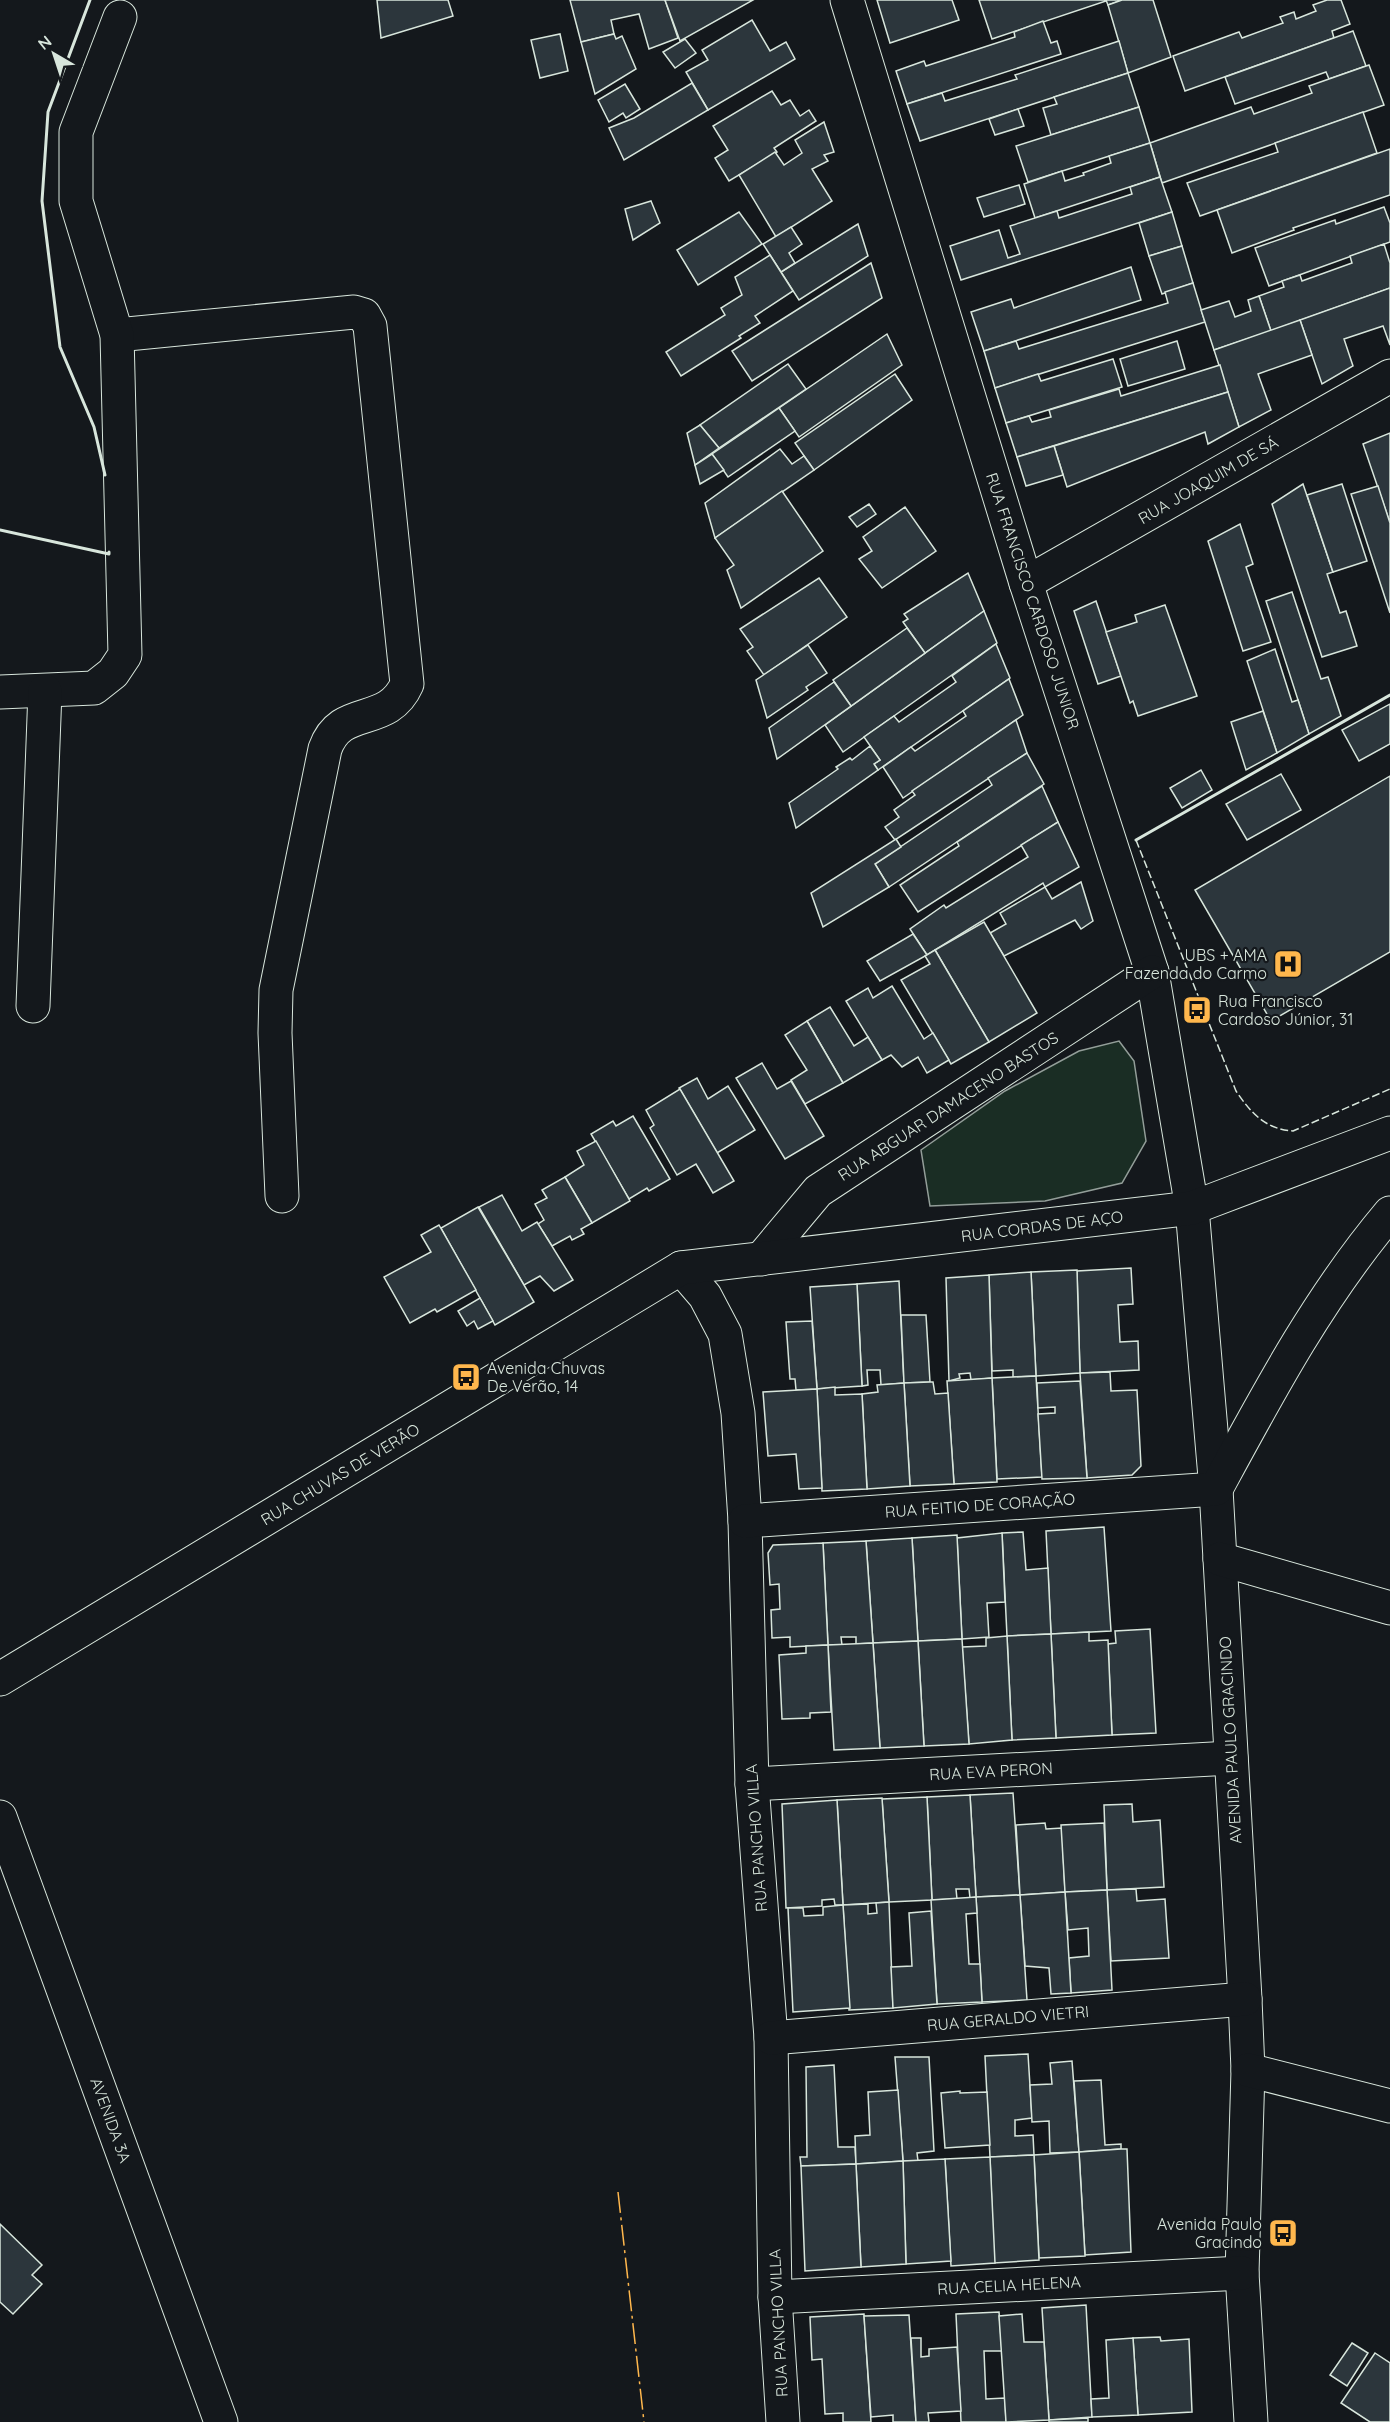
<svg xmlns="http://www.w3.org/2000/svg" width="1390" height="2422" font-family="Quicksand,sans-serif">
  <style>
    .green { fill: #1a2d24; stroke: #939e99; stroke-width: 1.5 }
    .building { fill: #2c363c; stroke: #d8e6dc; stroke-width: 1.5 }
    .lines { fill: none; stroke-linecap: round; stroke-linejoin: round }
    .minor-casing { stroke: #d8e6dc; stroke-width: 35 }
    .tertiary-casing { stroke: #d8e6dc; stroke-width: 35 }
    .minor { stroke: #14181c; stroke-width: 33 }
    .tertiary { stroke: #14181c; stroke-width: 33 }
    .fence { stroke: #d8e6dc; stroke-width: 1.5; stroke-dasharray: 8 3; stroke-linecap: butt }
    .wall { stroke: #d8e6dc; stroke-width: 3 }
    .power { stroke: #ffb74d; stroke-width: 1.5; stroke-dasharray: 21 4.5 3 4.5; stroke-linecap: butt }
    .labels { text-anchor: middle; dominant-baseline: central; stroke-width: 4.5; stroke-linejoin: round; paint-order: stroke }
    .street-label { font-size: 16px; fill: #d8e6dc; stroke: #14181c }
    .poi-label { font-size: 16px; fill: #d8e6dc; stroke: #14181c; text-anchor: end }
  </style>
  <rect width="100%" height="100%" fill="#14181c"/>
  <polygon class="green" points="1119,1041 1134,1061 1146,1141 1122,1183 1045,1201 930,1206 921,1150 1005,1091 1079,1051"/>
  <g class="building">
    <polygon points="377,0 448,0 453,16 381,38"/>
    <polygon points="570,0 665,0 678,38 649,49 639,14 611,20 614,34 581,42"/>
    <polygon points="665,0 753,0 680,41"/>
    <polygon points="877,0 952,0 959,20 890,43"/>
    <polygon points="979,0 1106,0 1106,1 992,39"/>
    <polygon points="1106,0 1122,0 1108,5"/>
    <polygon points="1122,0 1153,0 1171,57 1128,73 1108,5"/>
    <polygon points="1327,0 1341,0 1350,24 1332,31 1334,38 1185,91 1173,56 1239,32 1242,38 1283,23 1280,17 1294,12 1296,19 1316,11 1313,5"/>
    <polygon points="752,20 770,51 786,42 795,59 708,110 686,72 708,60 702,50"/>
    <polygon points="1043,21 1051,43 1057,41 1061,54 907,104 896,71 924,61 926,66 1015,37 1014,32"/>
    <polygon points="1353,31 1366,66 1329,79 1326,72 1235,104 1225,77"/>
    <polygon points="560,34 568,71 540,78 531,40"/>
    <polygon points="614,34 616,39 622,36 636,69 595,94 581,42"/>
    <polygon points="685,39 696,53 675,68 663,52"/>
    <polygon points="1119,41 1128,73 920,141 907,104 942,93 945,101 1017,79 1015,75"/>
    <polygon points="1369,65 1384,105 1162,183 1150,143 1251,107 1254,114 1312,93 1309,86"/>
    <polygon points="1128,73 1139,107 1051,135 1043,108 1057,104 1054,97"/>
    <polygon points="692,83 708,110 624,160 609,128 634,118"/>
    <polygon points="625,84 640,109 626,118 623,113 609,122 598,100"/>
    <polygon points="772,91 781,105 790,100 800,116 809,110 816,121 774,148 777,152 729,181 715,158 728,150 713,126"/>
    <polygon points="1139,107 1150,143 1028,182 1016,146"/>
    <polygon points="1018,109 1024,126 995,135 989,119"/>
    <polygon points="1363,112 1377,153 1200,216 1187,183 1278,152 1275,143"/>
    <polygon points="824,122 834,152 824,155 828,161 812,169 832,201 776,237 739,175 775,152 784,165 802,153 795,140"/>
    <polygon points="1150,143 1160,177 1035,218 1024,184 1062,171 1065,181 1084,175 1083,173 1111,163 1109,156"/>
    <polygon points="1390,149 1390,195 1293,228 1294,230 1232,253 1217,210"/>
    <polygon points="1160,177 1172,212 961,280 950,246 999,230 1008,258 1020,254 1010,226 1057,211 1059,218 1132,194 1130,187"/>
    <polygon points="1019,185 1025,204 984,217 977,198"/>
    <polygon points="651,201 660,223 633,240 625,209"/>
    <polygon points="1384,207 1390,223 1390,242 1269,286 1255,248 1335,220 1336,224"/>
    <polygon points="739,212 762,244 698,285 677,250"/>
    <polygon points="1172,212 1182,246 1149,256 1139,223"/>
    <polygon points="858,224 868,256 799,300 781,272"/>
    <polygon points="791,227 802,244 789,253 795,263 781,272 763,244"/>
    <polygon points="1384,244 1390,263 1390,288 1271,331 1259,296 1284,287 1282,281 1300,275 1302,281 1352,263 1350,256"/>
    <polygon points="1182,246 1193,283 1162,294 1149,256"/>
    <polygon points="770,255 793,291 755,316 760,323 739,336 741,338 681,376 666,352 725,315 721,308 742,295 735,277"/>
    <polygon points="871,263 882,298 752,381 732,351"/>
    <polygon points="1131,267 1141,300 984,351 971,312 1011,299 1014,308"/>
    <polygon points="1193,283 1205,322 995,388 984,351 1016,341 1019,349 1168,303 1165,292"/>
    <polygon points="1390,288 1390,345 1383,326 1344,339 1353,366 1322,384 1300,320"/>
    <polygon points="1259,296 1271,331 1214,350 1201,310 1229,301 1235,317 1251,311 1248,300"/>
    <polygon points="1300,320 1312,355 1258,374 1271,410 1239,427 1214,350"/>
    <polygon points="887,334 902,365 799,437 779,408"/>
    <polygon points="1177,341 1185,369 1128,386 1120,359"/>
    <polygon points="1113,359 1122,387 1006,423 995,388 1038,374 1041,381"/>
    <polygon points="788,364 806,389 719,448 700,425"/>
    <polygon points="1220,365 1228,392 1017,457 1006,423 1029,416 1032,422 1051,417 1049,410 1119,389 1121,396"/>
    <polygon points="895,374 912,400 814,470 795,443"/>
    <polygon points="1228,392 1239,427 1208,444 1205,432 1067,487 1054,446"/>
    <polygon points="779,408 795,431 728,477 712,454"/>
    <polygon points="700,425 719,448 695,465 687,433"/>
    <polygon points="1390,433 1390,523 1363,444"/>
    <polygon points="1054,446 1063,475 1026,486 1017,457"/>
    <polygon points="780,449 792,464 804,456 814,470 715,538 705,503"/>
    <polygon points="712,454 724,470 700,484 695,465"/>
    <polygon points="1303,484 1333,572 1327,574 1340,613 1346,611 1357,646 1322,657 1272,504"/>
    <polygon points="1342,484 1367,561 1333,572 1307,495"/>
    <polygon points="1378,486 1390,523 1390,613 1351,494"/>
    <polygon points="782,491 823,551 741,608 727,570 734,565 715,538"/>
    <polygon points="869,504 876,514 857,527 849,517"/>
    <polygon points="905,507 936,551 882,588 859,559 872,551 863,537"/>
    <polygon points="1240,524 1253,564 1246,567 1271,642 1243,651 1208,541"/>
    <polygon points="968,573 984,611 925,653 903,622 908,619 904,614"/>
    <polygon points="819,578 847,617 764,675 747,651 753,647 740,629"/>
    <polygon points="1292,592 1321,679 1328,677 1341,716 1309,734 1266,601"/>
    <polygon points="1096,601 1121,676 1098,684 1074,611"/>
    <polygon points="1165,605 1197,696 1138,716 1133,701 1130,703 1106,632 1137,622 1135,615"/>
    <polygon points="984,611 997,643 843,752 825,725"/>
    <polygon points="907,628 925,653 851,706 833,680"/>
    <polygon points="996,644 1010,678 878,770 874,764 880,760 864,737 894,716 899,722 956,682 952,676"/>
    <polygon points="808,645 827,673 806,687 808,690 767,718 756,680"/>
    <polygon points="1275,649 1292,702 1298,700 1309,734 1277,753 1247,661"/>
    <polygon points="1009,679 1023,715 903,798 883,767 911,747 915,751 966,716 963,711"/>
    <polygon points="834,682 851,706 777,759 769,728"/>
    <polygon points="1390,704 1390,744 1359,761 1342,730"/>
    <polygon points="1263,711 1277,753 1246,770 1231,722"/>
    <polygon points="1016,720 1027,753 895,840 885,827 899,817 894,810 915,795 912,791"/>
    <polygon points="870,746 880,760 874,764 878,770 796,828 789,803 838,769 836,767 850,758 852,760"/>
    <polygon points="1027,753 1044,784 889,887 875,864 992,785 988,778"/>
    <polygon points="1201,770 1212,790 1182,808 1170,788"/>
    <polygon points="1281,774 1301,810 1247,840 1226,804"/>
    <polygon points="1390,776 1390,952 1271,1021 1195,890"/>
    <polygon points="1042,786 1058,822 918,912 900,885 959,846 957,842"/>
    <polygon points="1058,822 1079,867 1045,887 1043,883 927,955 910,929 944,905 946,908 1028,857 1021,845"/>
    <polygon points="896,839 901,847 875,864 889,887 823,927 811,893"/>
    <polygon points="1081,882 1093,921 1081,929 1075,920 1004,956 990,933 1006,924 1000,913 1045,887 1052,899"/>
    <polygon points="984,922 1037,1013 989,1042 935,950"/>
    <polygon points="913,934 927,955 880,981 867,961"/>
    <polygon points="935,950 989,1042 951,1064 901,980 930,964 925,956"/>
    <polygon points="892,986 924,1039 933,1033 949,1060 927,1073 918,1057 902,1067 891,1055 882,1060 846,1001 868,988 873,998"/>
    <polygon points="830,1007 854,1046 868,1037 882,1060 843,1083 807,1021"/>
    <polygon points="807,1021 843,1083 805,1104 791,1080 807,1070 785,1035"/>
    <polygon points="762,1063 777,1089 791,1081 824,1136 785,1159 736,1078"/>
    <polygon points="697,1078 708,1099 728,1086 755,1130 717,1153 679,1088"/>
    <polygon points="680,1089 734,1181 713,1193 696,1164 677,1175 650,1128 654,1125 646,1110"/>
    <polygon points="633,1116 670,1179 649,1191 647,1188 629,1199 591,1134 613,1121 616,1126"/>
    <polygon points="596,1141 630,1201 592,1223 565,1177 584,1165 577,1151"/>
    <polygon points="565,1177 592,1223 581,1229 584,1234 572,1240 570,1236 552,1246 538,1224 544,1220 535,1204 547,1198 542,1190"/>
    <polygon points="502,1195 522,1231 537,1222 573,1280 554,1291 540,1276 524,1285 479,1207"/>
    <polygon points="478,1207 534,1302 495,1325 441,1228"/>
    <polygon points="439,1225 476,1290 437,1312 435,1309 410,1323 384,1277 431,1252 421,1235"/>
    <polygon points="1131,1268 1133,1304 1118,1305 1120,1342 1138,1341 1139,1370 1080,1373 1077,1271"/>
    <polygon points="1077,1270 1080,1373 1036,1376 1031,1272"/>
    <polygon points="1031,1272 1036,1376 1013,1377 1013,1370 992,1371 989,1275"/>
    <polygon points="989,1275 992,1378 971,1380 970,1373 959,1374 960,1378 949,1381 946,1278"/>
    <polygon points="899,1281 904,1383 881,1385 880,1370 867,1370 868,1385 862,1386 857,1284"/>
    <polygon points="857,1284 862,1386 817,1389 810,1287"/>
    <polygon points="480,1298 493,1321 478,1329 474,1321 467,1326 458,1311"/>
    <polygon points="901,1315 926,1315 930,1382 904,1383"/>
    <polygon points="812,1321 817,1389 796,1390 795,1379 790,1379 786,1322"/>
    <polygon points="1110,1372 1111,1391 1137,1390 1141,1466 1132,1475 1087,1478 1080,1373"/>
    <polygon points="1036,1376 1042,1477 997,1479 992,1378"/>
    <polygon points="992,1378 997,1482 954,1484 947,1381"/>
    <polygon points="1080,1381 1087,1478 1042,1479 1038,1414 1055,1413 1055,1407 1038,1408 1037,1383"/>
    <polygon points="930,1382 933,1382 935,1394 948,1393 954,1484 910,1486 904,1383"/>
    <polygon points="904,1383 910,1486 867,1489 862,1394 878,1392 877,1385"/>
    <polygon points="835,1387 835,1395 862,1394 867,1489 822,1491 817,1389"/>
    <polygon points="817,1389 822,1488 799,1489 796,1454 768,1456 763,1392"/>
    <polygon points="1104,1527 1111,1631 1051,1634 1046,1531"/>
    <polygon points="1023,1532 1026,1570 1048,1568 1051,1634 1007,1636 1002,1533"/>
    <polygon points="1002,1533 1005,1602 987,1603 989,1637 962,1639 957,1538"/>
    <polygon points="957,1535 962,1639 918,1641 912,1538"/>
    <polygon points="912,1538 918,1641 873,1643 866,1541"/>
    <polygon points="866,1541 873,1643 856,1644 856,1637 841,1637 842,1645 828,1645 823,1543"/>
    <polygon points="823,1543 828,1645 790,1647 790,1637 772,1638 771,1610 780,1609 779,1584 770,1585 768,1553 773,1545"/>
    <polygon points="1150,1629 1156,1733 1112,1735 1108,1644 1116,1643 1115,1631"/>
    <polygon points="1089,1632 1089,1641 1108,1640 1112,1735 1056,1738 1051,1634"/>
    <polygon points="1051,1634 1056,1738 1012,1740 1007,1636"/>
    <polygon points="1007,1636 1012,1740 969,1744 962,1647 986,1646 986,1638"/>
    <polygon points="962,1639 969,1744 924,1746 918,1641"/>
    <polygon points="918,1641 924,1746 880,1748 873,1643"/>
    <polygon points="873,1643 880,1748 834,1750 828,1645"/>
    <polygon points="828,1645 831,1712 810,1713 810,1718 782,1719 779,1655 806,1653 806,1646"/>
    <polygon points="1013,1793 1020,1895 976,1897 970,1795"/>
    <polygon points="970,1795 976,1897 970,1898 969,1889 956,1889 957,1899 932,1900 927,1797"/>
    <polygon points="927,1797 932,1900 889,1902 882,1799"/>
    <polygon points="882,1798 889,1902 843,1905 837,1800"/>
    <polygon points="837,1800 843,1905 835,1905 834,1899 822,1900 822,1906 786,1908 782,1804"/>
    <polygon points="1132,1804 1133,1822 1160,1820 1164,1887 1107,1890 1104,1805"/>
    <polygon points="1045,1823 1046,1829 1062,1828 1065,1892 1020,1895 1016,1825"/>
    <polygon points="1104,1823 1107,1890 1065,1892 1061,1825"/>
    <polygon points="1136,1889 1137,1901 1165,1899 1169,1958 1111,1961 1107,1890"/>
    <polygon points="1107,1890 1112,1990 1071,1993 1069,1958 1089,1956 1088,1928 1068,1930 1065,1892"/>
    <polygon points="1065,1892 1071,1993 1051,1994 1049,1968 1025,1966 1020,1895"/>
    <polygon points="1020,1895 1027,2000 982,2002 976,1897"/>
    <polygon points="976,1897 977,1913 966,1914 969,1964 980,1964 982,2002 937,2004 931,1900"/>
    <polygon points="889,1902 893,2008 849,2010 843,1905 868,1904 868,1914 877,1913 876,1903"/>
    <polygon points="843,1905 850,2008 793,2012 788,1908 803,1908 804,1916 823,1915 823,1907"/>
    <polygon points="931,1911 937,2004 893,2008 891,1967 912,1966 909,1913"/>
    <polygon points="1028,2054 1032,2118 1015,2120 1015,2136 1033,2135 1034,2155 990,2157 985,2056"/>
    <polygon points="895,2057 929,2057 934,2151 917,2153 918,2161 903,2161"/>
    <polygon points="1072,2061 1079,2152 1050,2153 1049,2121 1032,2122 1030,2085 1052,2084 1050,2063"/>
    <polygon points="834,2065 838,2147 855,2147 856,2164 801,2166 800,2157 807,2157 806,2067"/>
    <polygon points="1101,2080 1105,2145 1121,2144 1121,2149 1079,2152 1074,2081"/>
    <polygon points="898,2090 903,2161 856,2164 855,2136 870,2135 868,2092"/>
    <polygon points="960,2091 960,2093 987,2092 990,2145 945,2148 941,2093"/>
    <polygon points="1121,2149 1127,2149 1131,2252 1085,2255 1079,2152"/>
    <polygon points="1079,2152 1085,2256 1039,2258 1034,2155"/>
    <polygon points="1034,2155 1039,2260 994,2263 990,2157"/>
    <polygon points="990,2157 995,2263 951,2266 945,2159"/>
    <polygon points="945,2159 951,2261 906,2264 903,2161"/>
    <polygon points="903,2161 906,2264 861,2267 856,2164"/>
    <polygon points="856,2164 861,2267 805,2271 801,2166"/>
    <polygon points="0,2224 42,2265 32,2275 42,2284 13,2314 0,2302"/>
    <polygon points="1086,2305 1092,2417 1049,2420 1042,2308"/>
    <polygon points="999,2312 1002,2351 984,2351 986,2399 1005,2398 1006,2422 961,2422 956,2314"/>
    <polygon points="864,2314 871,2422 843,2422 843,2413 825,2414 822,2359 812,2360 810,2317"/>
    <polygon points="1022,2314 1024,2342 1044,2342 1049,2420 1006,2422 999,2316"/>
    <polygon points="909,2315 916,2422 893,2422 893,2415 871,2417 864,2316"/>
    <polygon points="1160,2337 1161,2341 1189,2339 1192,2412 1138,2415 1133,2338"/>
    <polygon points="911,2338 921,2338 921,2357 929,2356 929,2349 957,2347 961,2411 928,2413 929,2422 916,2422"/>
    <polygon points="1133,2338 1138,2415 1092,2417 1091,2399 1109,2398 1106,2340"/>
    <polygon points="1352,2343 1368,2353 1347,2386 1330,2375"/>
    <polygon points="1375,2353 1390,2363 1390,2422 1370,2422 1341,2403"/>
    <polygon points="1088,2418 1088,2422 1049,2422 1049,2420"/>
  </g>
  <g class="lines">
    <g class="minor-casing">
      <g id="minor">
        <polyline points="847,0 1026,583 1152,972 1192,1208 1216,1489 1245,1999 1248,2070 1242,2273 1251,2422"/>
        <path d="M117 335 354 312 364 315 370 326 407 684C387 729 341 703 325 749L276 990 275 1033 282 1196"/>
        <polyline points="1026,583 1390,376"/>
        <polyline points="0,692 94,688 113,673 125,655 117,335 76,201 76,132 120,17"/>
        <polyline points="33,1006 45,691"/>
        <polyline points="761,1259 818,1191 1152,972"/>
        <polyline points="681,1268 705,1296 725,1334 738,1413 745,1521 752,1784 771,2038 775,2297 783,2422"/>
        <path d="M745 1521 1216 1489C1268 1393 1319 1297 1390 1213"/>
        <polyline points="1220,1559 1390,1608"/>
        <polyline points="752,1784 1231,1758"/>
        <polyline points="0,1817 221,2422"/>
        <polyline points="771,2038 1245,1999"/>
        <polyline points="1248,2070 1390,2106"/>
        <polyline points="775,2297 1242,2273"/>
      </g>
    </g>
    <g class="tertiary-casing">
      <polyline id="tertiary" points="0,1679 681,1268 1192,1208 1390,1133"/>
    </g>
    <use href="#minor" class="minor"/>
    <use href="#tertiary" class="tertiary"/>
    <path class="fence" d="M1136 840 1236 1091C1251 1113 1265 1129 1293 1131L1390 1089"/>
    <g class="wall">
      <polyline points="90,0 48,112 42,201 60,347 94,427 105,475"/>
      <polyline points="0,530 109,554 109,552"/>
      <polyline points="1136,840 1390,695"/>
    </g>
    <polyline class="power" points="618,2192 644,2422"/>
  </g>
  <defs>
    <g id="hospital-square" transform="scale(1.5)"><rect x="-9" y="-9" width="18" height="18" rx="4" fill="#ffb74d" stroke="#14181c"/><path d="M-5-5h3v3.5h4V-5h3V5h-3V1.5h-4V5h-3Z" fill="#111"/></g>
    <g id="bus-square" transform="scale(1.5)"><rect x="-9" y="-9" width="18" height="18" rx="4" fill="#ffb74d" stroke="#14181c"/><path d="M-5-6H5V4H4V6H2V4H-2V6H-4V4H-5ZM-3.5-4V0h7V-4ZM-3.5 1.2v1.5H-2V1.2ZM2 1.2v1.5H3.5V1.2Z" fill="#111"/></g>
  </defs>
  <g fill-rule="evenodd">
    <use href="#hospital-square" x="1288" y="964"/>
    <use href="#bus-square" x="1197" y="1010"/>
    <use href="#bus-square" x="466" y="1377"/>
    <use href="#bus-square" x="1283" y="2233"/>
  </g>
  <g class="labels">
    <g class="street-label">
      <text transform="translate(1208 480) rotate(-30)">RUA JOAQUIM DE SÁ</text>
      <text transform="translate(1033 601) rotate(72)">RUA FRANCISCO CARDOSO JUNIOR</text>
      <text transform="translate(948 1106) rotate(-33)">RUA ABGUAR DAMACENO BASTOS</text>
      <text transform="translate(1042 1226) rotate(-7)">RUA CORDAS DE AÇO</text>
      <text transform="translate(340 1474) rotate(-31)">RUA CHUVAS DE VERÃO</text>
      <text transform="translate(980 1505) rotate(-4)">RUA FEITIO DE CORAÇÃO</text>
      <text transform="translate(1230 1740) rotate(-93)">AVENIDA PAULO GRACINDO</text>
      <text transform="translate(991 1771) rotate(-3)">RUA EVA PERON</text>
      <text transform="translate(756 1838) rotate(-94)">RUA PANCHO VILLA</text>
      <text transform="translate(1008 2018) rotate(-5)">RUA GERALDO VIETRI</text>
      <text transform="translate(111 2120) rotate(70)">AVENIDA 3A</text>
      <text transform="translate(1009 2285) rotate(-3)">RUA CELIA HELENA</text>
      <text transform="translate(778 2323) rotate(-93)">RUA PANCHO VILLA</text>
    </g>
    <g class="poi-label">
      <text x="1267" y="955">UBS + AMA<tspan x="1267" dy="18">Fazenda do Carmo</tspan></text>
      <text x="1218" y="1001" text-anchor="start">Rua Francisco<tspan x="1218" dy="18">Cardoso Júnior, 31</tspan></text>
      <text x="487" y="1368" text-anchor="start">Avenida Chuvas<tspan x="487" dy="18">De Verão, 14</tspan></text>
      <text x="1262" y="2224">Avenida Paulo<tspan x="1262" dy="18">Gracindo</tspan></text>
    </g>
  </g>
  <g transform="translate(54 54) rotate(321)" stroke="#14181c" stroke-width="4.5" paint-order="stroke">
  <path d="M0-4.5L10 22L0 15L-10 22Z" fill="#d8e6dc"/>
  <text y="-9" font-size="16" font-weight="bold" text-anchor="middle" fill="#d8e6dc">N</text>
  </g>
</svg>
